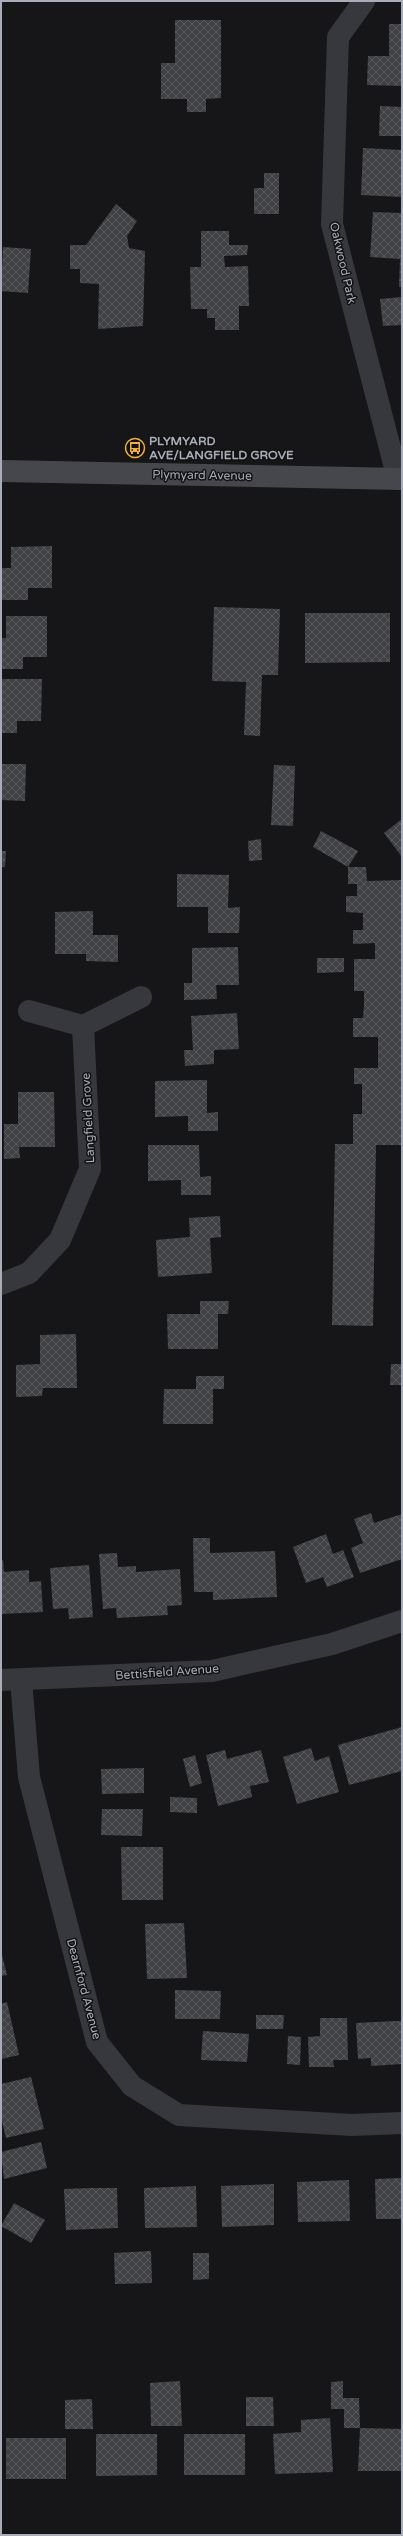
<svg xmlns="http://www.w3.org/2000/svg" width="403" height="2536" font-family="'Varela Round',sans-serif">
  <style>
    .building { fill: url(#building-cross-hatch) }
    .lines { fill: none; stroke-linecap: round; stroke-linejoin: round }
    .street { stroke: #37383d; stroke-width: 22 }
    .secondary { stroke: #45474d; stroke-width: 22 }
    .labels { text-anchor: middle; dominant-baseline: central; stroke-width: 3; stroke-linejoin: round; paint-order: stroke }
    .street-label { font-size: 12px; fill: #a8adb8; stroke: #111113 }
    .poi-label { font-size: 12px; font-weight: bold; fill: #a8adb8; stroke: #111113; text-anchor: start }
  </style>
  <defs>
    <pattern id="building-cross-hatch" width="8" height="8" patternUnits="userSpaceOnUse"><rect width="8" height="8" fill="#404145"/><path d="M0 0l8 8M0 8l8-8" fill="none" stroke="#595a5e"/></pattern>
  </defs>
  <rect width="100%" height="100%" fill="#161618"/>
  <g class="building">
    <polygon points="175,20 221,20 221,98 206,99 206,112 187,112 187,99 161,99 161,63 175,63"/>
    <polygon points="389,24 402,24 402,86 367,85 368,56 389,56"/>
    <polygon points="380,106 402,107 402,136 379,136"/>
    <polygon points="363,148 402,150 402,197 361,195"/>
    <polygon points="264,173 279,173 279,214 254,214 254,188 264,188"/>
    <polygon points="116,204 137,221 127,236 129,248 145,251 143,326 98,329 99,284 80,283 80,269 70,269 70,245 86,245"/>
    <polygon points="373,212 402,213 402,287 399,287 400,259 370,257"/>
    <polygon points="201,231 229,231 229,245 248,245 247,255 224,256 225,267 248,266 249,306 239,306 239,330 215,330 215,318 207,318 207,309 191,309 190,267 201,267"/>
    <polygon points="3,247 31,249 28,293 1,291"/>
    <polygon points="402,297 402,325 383,326 380,299"/>
    <polygon points="52,546 52,588 28,588 28,600 1,600 1,568 11,568 11,547"/>
    <polygon points="214,607 280,609 278,675 262,675 260,736 244,735 246,682 212,681"/>
    <polygon points="305,613 390,613 390,662 305,663"/>
    <polygon points="6,616 47,616 47,657 23,657 23,669 1,669 1,638 6,638"/>
    <polygon points="1,679 42,679 41,721 17,721 17,733 1,733"/>
    <polygon points="1,764 26,764 25,801 1,800"/>
    <polygon points="274,765 295,766 293,826 271,825"/>
    <polygon points="402,819 402,857 384,833"/>
    <polygon points="321,831 358,851 348,867 366,867 367,881 402,880 402,1145 376,1145 373,1326 332,1325 335,1144 353,1144 353,1114 362,1114 362,1084 354,1084 354,1068 378,1068 378,1037 353,1037 353,1018 363,1018 364,1005 364,991 354,991 354,959 375,959 375,943 353,944 353,930 363,930 363,913 346,912 346,896 357,896 357,884 348,884 348,867 313,847"/>
    <polygon points="261,839 262,860 249,861 248,841"/>
    <polygon points="1,851 6,851 5,867 1,867"/>
    <polygon points="177,874 229,875 228,908 240,907 239,933 208,933 208,907 177,907"/>
    <polygon points="93,911 93,935 118,935 118,962 86,961 86,954 55,954 55,912"/>
    <polygon points="238,947 239,985 216,985 217,999 184,1000 184,983 192,983 192,948"/>
    <polygon points="317,958 344,958 344,972 317,973"/>
    <polygon points="237,1013 239,1049 214,1050 214,1064 185,1066 184,1050 193,1050 191,1016"/>
    <polygon points="207,1080 207,1113 218,1112 218,1131 188,1131 188,1116 155,1117 155,1081"/>
    <polygon points="18,1092 54,1092 55,1147 19,1147 20,1158 4,1159 4,1124 18,1124"/>
    <polygon points="148,1145 199,1145 200,1177 211,1176 211,1195 181,1195 181,1180 148,1181"/>
    <polygon points="220,1216 221,1237 210,1238 212,1273 158,1277 156,1240 190,1237 189,1218"/>
    <polygon points="200,1301 229,1301 228,1314 218,1314 218,1349 168,1349 167,1314 200,1314"/>
    <polygon points="76,1334 77,1388 43,1388 42,1396 16,1397 16,1365 40,1364 40,1335"/>
    <polygon points="391,1364 402,1364 402,1385 390,1385"/>
    <polygon points="196,1376 224,1376 224,1389 213,1389 213,1424 163,1424 164,1389 196,1389"/>
    <polygon points="371,1513 374,1523 402,1514 402,1559 360,1573 351,1548 363,1543 354,1519"/>
    <polygon points="326,1534 333,1554 343,1550 354,1577 327,1587 323,1577 306,1583 293,1547"/>
    <polygon points="193,1538 210,1538 210,1553 275,1551 277,1597 213,1600 213,1592 194,1592"/>
    <polygon points="117,1553 118,1567 136,1566 136,1572 180,1569 182,1605 167,1606 168,1615 117,1618 116,1608 103,1609 99,1554"/>
    <polygon points="1,1560 3,1560 4,1572 29,1570 29,1582 41,1581 43,1612 1,1614"/>
    <polygon points="89,1565 93,1617 69,1619 68,1608 53,1609 50,1568"/>
    <polygon points="402,1727 402,1771 349,1785 338,1745"/>
    <polygon points="311,1748 315,1761 329,1756 339,1792 297,1804 283,1757"/>
    <polygon points="225,1750 227,1759 261,1750 269,1782 250,1786 252,1797 218,1806 206,1755"/>
    <polygon points="195,1755 202,1783 190,1787 183,1759"/>
    <polygon points="144,1768 144,1793 102,1794 101,1769"/>
    <polygon points="170,1797 197,1798 197,1813 170,1812"/>
    <polygon points="102,1809 143,1809 142,1836 101,1835"/>
    <polygon points="121,1847 163,1847 163,1900 122,1900"/>
    <polygon points="184,1923 187,1978 147,1979 145,1924"/>
    <polygon points="1,1951 7,1975 1,1976"/>
    <polygon points="175,1990 221,1991 220,2019 175,2019"/>
    <polygon points="7,2002 19,2055 1,2059 1,2004"/>
    <polygon points="256,2015 284,2015 283,2029 256,2029"/>
    <polygon points="320,2018 347,2018 348,2060 333,2060 334,2067 309,2067 308,2037 320,2036"/>
    <polygon points="395,2021 402,2021 402,2064 371,2066 371,2058 358,2059 356,2023"/>
    <polygon points="203,2031 249,2034 247,2062 201,2060"/>
    <polygon points="288,2036 301,2037 300,2065 287,2064"/>
    <polygon points="31,2077 44,2129 6,2138 1,2117 1,2084"/>
    <polygon points="41,2142 47,2168 4,2179 1,2152"/>
    <polygon points="402,2178 402,2219 376,2219 375,2179"/>
    <polygon points="349,2180 350,2221 298,2222 297,2182"/>
    <polygon points="274,2184 274,2225 222,2227 221,2186"/>
    <polygon points="196,2186 197,2227 145,2228 144,2188"/>
    <polygon points="91,2188 117,2188 118,2228 66,2230 64,2189"/>
    <polygon points="14,2203 45,2220 31,2243 1,2226"/>
    <polygon points="151,2251 152,2283 115,2284 114,2253"/>
    <polygon points="193,2253 209,2253 209,2279 193,2280"/>
    <polygon points="180,2381 182,2426 151,2426 150,2383"/>
    <polygon points="343,2381 343,2398 359,2398 360,2428 344,2428 344,2409 331,2409 331,2382"/>
    <polygon points="246,2397 273,2397 274,2426 246,2426"/>
    <polygon points="92,2399 93,2429 65,2429 65,2400"/>
    <polygon points="330,2418 333,2472 275,2474 273,2434 301,2432 301,2420"/>
    <polygon points="360,2428 402,2429 402,2471 358,2471"/>
    <polygon points="96,2434 157,2434 157,2475 96,2476"/>
    <rect x="184" y="2434" width="61" height="41"/>
    <rect x="6" y="2438" width="60" height="41"/>
  </g>
  <g class="lines">
    <g class="street">
      <polyline points="364,1 338,37 332,224 398,479"/>
      <polyline points="29,1011 83,1026"/>
      <polyline points="1,1284 29,1273 60,1240 90,1169 83,1026 141,997"/>
      <polyline points="1,1680 212,1671 332,1644 402,1621"/>
      <polyline points="21,1680 29,1777 97,2042 132,2086 179,2115 352,2125 402,2123"/>
    </g>
    <polyline class="secondary" points="1,471 402,479"/>
  </g>
  <defs>
    <g id="bus-ring" transform="scale(1)"><circle r="9.5" fill="#111113" stroke="#f2b134" stroke-width="1.5"/><path d="M-5-6H5V4H4V6H2V4H-2V6H-4V4H-5ZM-3.5-4V0h7V-4ZM-3.5 1.2v1.5H-2V1.2ZM2 1.2v1.5H3.5V1.2Z" fill="#f2b134"/></g>
  </defs>
  <g fill-rule="evenodd">
    <use href="#bus-ring" x="135" y="448"/>
  </g>
  <g class="labels">
    <g class="street-label">
      <text transform="translate(343 263) rotate(77)">Oakwood Park</text>
      <text transform="translate(202 475) rotate(1)">Plymyard Avenue</text>
      <text transform="translate(88 1118) rotate(-93)">Langfield Grove</text>
      <text transform="translate(167 1672) rotate(-4)">Bettisfield Avenue</text>
      <text transform="translate(84 1989) rotate(75)">Dearnford Avenue</text>
    </g>
    <g class="poi-label">
      <text x="149" y="441">PLYMYARD<tspan x="149" dy="14">AVE/LANGFIELD GROVE</tspan></text>
    </g>
  </g>
  <rect width="403" height="2536" fill="none" stroke="#a8adb8" stroke-width="4"/>
</svg>
